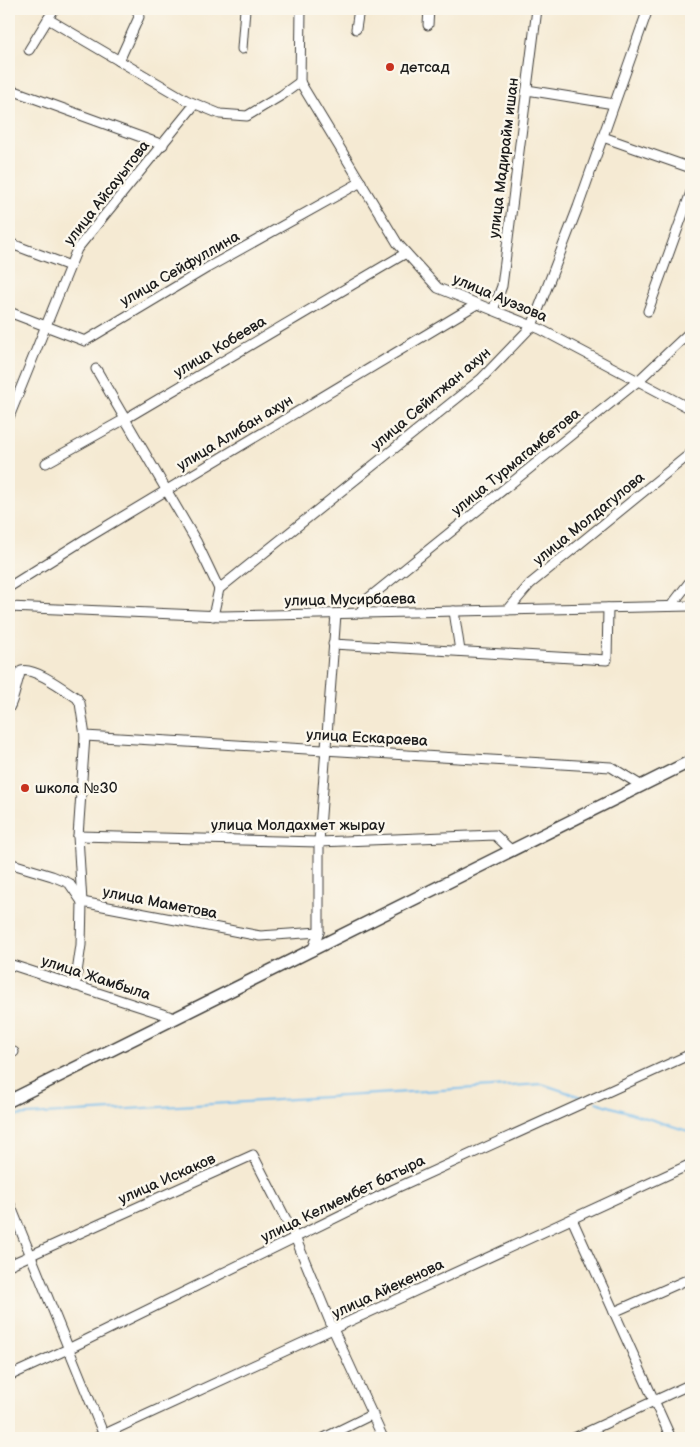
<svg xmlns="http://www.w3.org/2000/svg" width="700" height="1447" font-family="'Balsamiq Sans',sans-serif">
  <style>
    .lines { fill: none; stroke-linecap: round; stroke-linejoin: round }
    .stream { stroke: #76bded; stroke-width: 2 }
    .minor-casing { stroke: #3d3b37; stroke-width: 11 }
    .major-casing { stroke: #3d3b37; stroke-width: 14 }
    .minor { stroke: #fff; stroke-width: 9 }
    .major { stroke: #fff; stroke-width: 11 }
    .poi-dot { fill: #c8321e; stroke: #fbf7ec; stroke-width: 2 }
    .labels { text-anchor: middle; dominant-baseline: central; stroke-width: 5; stroke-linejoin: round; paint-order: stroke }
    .poi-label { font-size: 15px; fill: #1c1c1c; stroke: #fbf7ec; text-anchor: start }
    .street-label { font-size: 15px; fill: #1c1c1c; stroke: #fbf7ec }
  </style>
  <rect width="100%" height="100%" fill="#fbf7ec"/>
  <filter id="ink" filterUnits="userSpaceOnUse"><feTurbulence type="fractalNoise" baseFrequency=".02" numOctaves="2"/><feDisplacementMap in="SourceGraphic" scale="10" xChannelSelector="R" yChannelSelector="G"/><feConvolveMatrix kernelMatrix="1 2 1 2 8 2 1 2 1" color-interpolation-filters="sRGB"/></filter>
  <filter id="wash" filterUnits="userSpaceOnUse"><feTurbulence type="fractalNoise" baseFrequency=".0096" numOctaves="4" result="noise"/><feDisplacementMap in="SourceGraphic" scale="20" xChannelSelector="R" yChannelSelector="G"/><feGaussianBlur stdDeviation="1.12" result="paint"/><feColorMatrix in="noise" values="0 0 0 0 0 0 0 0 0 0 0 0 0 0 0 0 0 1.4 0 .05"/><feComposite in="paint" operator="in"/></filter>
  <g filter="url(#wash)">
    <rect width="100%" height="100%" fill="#f5ead3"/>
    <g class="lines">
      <g class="stream">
        <polyline points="596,1102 691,1132"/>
        <polyline points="11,1116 542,1084 587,1099"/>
      </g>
    </g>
  </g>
  <g filter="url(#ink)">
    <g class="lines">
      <g class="minor-casing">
        <g id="minor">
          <polyline points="48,19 186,100 220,114 247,116 282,95 300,82"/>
          <polyline points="428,25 429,9"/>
          <polyline points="356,29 359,9"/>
          <polyline points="242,49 245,9"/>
          <polyline points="29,50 54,9"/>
          <polyline points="119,61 139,17 137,9"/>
          <polyline points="300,82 398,244 438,288 540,329 691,409"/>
          <polyline points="300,82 301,9"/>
          <polyline points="9,89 163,145"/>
          <polyline points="527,90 614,104"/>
          <polyline points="603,137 691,168"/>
          <polyline points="9,243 70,266"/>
          <polyline points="493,310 502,286 537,9"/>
          <polyline points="648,311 691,192"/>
          <polyline points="9,312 85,341 207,268 361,182"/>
          <polyline points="96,369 196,541 219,589"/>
          <polyline points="9,417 77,249 195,104"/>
          <polyline points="46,463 125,419 406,253"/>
          <polyline points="9,587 87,538 477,304"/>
          <polyline points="671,606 691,580"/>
          <polyline points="9,607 222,616 691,606"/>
          <polyline points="508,610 530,584 691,453"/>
          <polyline points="454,611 460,651"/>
          <polyline points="361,613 365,601 638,381 691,331"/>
          <polyline points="213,616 219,589 481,379 532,326 578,207 648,9"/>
          <polyline points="333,644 607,660 608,608"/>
          <path d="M9 708C15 697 16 683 21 671 35 667 65 690 77 698L80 703 85 736 78 836 82 902 81 945 75 986"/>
          <polyline points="85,736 611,767 642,786"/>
          <polyline points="78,836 319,842 495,835 512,851"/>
          <polyline points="9,863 52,876 69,883 82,902 260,936 319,932"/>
          <polyline points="312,951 319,932 319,842 336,614"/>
          <polyline points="9,964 175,1018"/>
          <polyline points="9,1050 14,1052"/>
          <polyline points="9,1202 105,1438"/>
          <polyline points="572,1219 671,1438"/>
          <polyline points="9,1265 253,1155 295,1237 333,1329 383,1438"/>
          <polyline points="614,1312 691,1278"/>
          <polyline points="9,1376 68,1349 394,1189 691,1054"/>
          <polyline points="96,1438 691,1164"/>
          <polyline points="324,1438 373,1414"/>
          <polyline points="574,1438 691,1384"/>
        </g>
      </g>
      <g class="major-casing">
        <polyline id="major" points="9,1101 691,761"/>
      </g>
      <use href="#minor" class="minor"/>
      <use href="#major" class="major"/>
    </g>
  </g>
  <g class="poi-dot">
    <circle cx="390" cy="67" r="5"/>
    <circle cx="25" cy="788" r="5"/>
  </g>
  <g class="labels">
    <g class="poi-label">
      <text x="400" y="67">детсад</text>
      <text x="35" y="788">школа №30</text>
    </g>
    <g class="street-label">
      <text transform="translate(504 158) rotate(-83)">улица Мадирайм ишан</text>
      <text transform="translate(107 193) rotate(-52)">улица Айсауытова</text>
      <text transform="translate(180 269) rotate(-30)">улица Сейфуллина</text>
      <text transform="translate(500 298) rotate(23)">улица Ауэзова</text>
      <text transform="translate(220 347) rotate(-31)">улица Кобеева</text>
      <text transform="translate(431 399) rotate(-40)">улица Сейитжан ахун</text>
      <text transform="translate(235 433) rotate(-31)">улица Алибан ахун</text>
      <text transform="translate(516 462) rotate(-39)">улица Турмагамбетова</text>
      <text transform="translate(589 519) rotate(-39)">улица Молдагулова</text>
      <text transform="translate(350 600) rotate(-1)">улица Мусирбаева</text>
      <text transform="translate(367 738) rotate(3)">улица Ескараева</text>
      <text x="298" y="825">улица Молдахмет жырау</text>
      <text transform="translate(160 903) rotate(11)">улица Маметова</text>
      <text transform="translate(96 978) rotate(18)">улица Жамбыла</text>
      <text transform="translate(167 1179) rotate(-24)">улица Искаков</text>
      <text transform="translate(343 1199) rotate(-26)">улица Келмембет батыра</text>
      <text transform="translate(388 1289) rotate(-25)">улица Айекенова</text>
    </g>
  </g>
  <rect width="700" height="1447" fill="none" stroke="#fbf7ec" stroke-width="30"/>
</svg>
